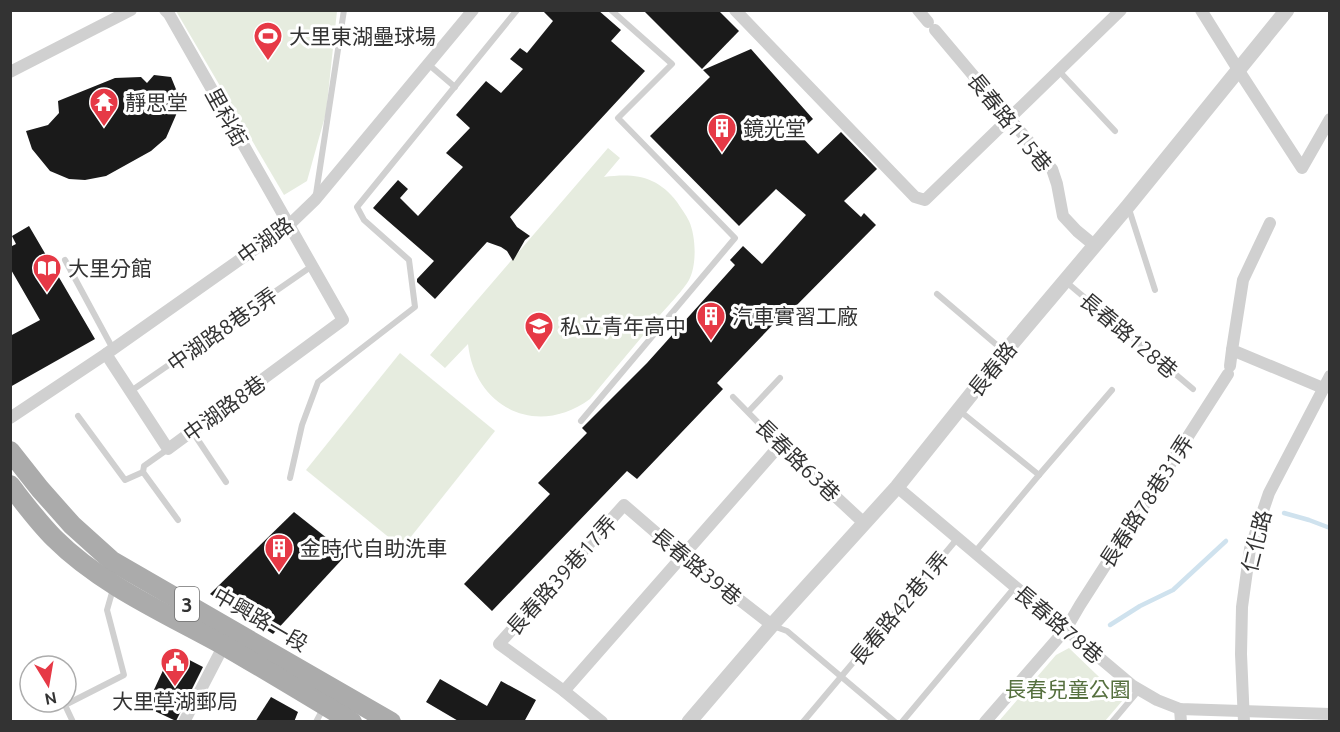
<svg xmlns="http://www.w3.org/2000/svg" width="1340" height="732" font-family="Ubuntu,'Noto Sans TC',sans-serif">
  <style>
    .green { fill: #e6ecdf }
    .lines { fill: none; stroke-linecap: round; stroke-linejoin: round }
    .stream { stroke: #cfe2ee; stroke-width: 4.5 }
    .building { fill: #1a1a1a }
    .service { stroke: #d0d0d0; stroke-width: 6 }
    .minor { stroke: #d0d0d0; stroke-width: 12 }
    .tertiary { stroke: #d0d0d0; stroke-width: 15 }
    .primary { stroke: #ababab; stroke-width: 20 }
    .labels { text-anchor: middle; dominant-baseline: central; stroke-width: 6; stroke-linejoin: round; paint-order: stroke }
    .shield { fill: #fff; stroke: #707070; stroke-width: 1.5 }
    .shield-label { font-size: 20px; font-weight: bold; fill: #333 }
    .poi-label { font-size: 21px; fill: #333; stroke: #fff; text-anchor: start }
    .street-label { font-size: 21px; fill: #333; stroke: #fff }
    .park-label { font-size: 21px; fill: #56703f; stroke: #fff }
  </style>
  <rect width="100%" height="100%" fill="#fff"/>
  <g class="green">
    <polygon points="176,11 337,11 326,113 307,181 284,195"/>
    <path d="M608 148 620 158 604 177C635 173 657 176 677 202 681 208 686 215 689 221 696 236 697 265 689 280 684 289 668 306 660 315 637 343 613 371 590 399 537 438 475 408 468 344L445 368 430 355Z"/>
    <polygon points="400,353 495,431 402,548 306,470"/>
    <polygon points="1069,648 1123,700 1105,721 999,721 1056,655"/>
  </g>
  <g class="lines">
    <g class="stream">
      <polyline points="1284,513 1309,520 1330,528"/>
      <polyline points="1110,625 1140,606 1173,590 1226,541"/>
    </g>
  </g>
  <g class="building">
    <polygon points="542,10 598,10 621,30 611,41 645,71 510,217 517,227 530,236 525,240 513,261 507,251 501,247 487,242 435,299 417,282 417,279 434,261 373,208 398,180 408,189 400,198 418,216 463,167 446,153 470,128 456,115 486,81 501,93 523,69 510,59 520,48 527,53 553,21"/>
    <polygon points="643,10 718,10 739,31 702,69"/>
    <polygon points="751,49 813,119 798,133 818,154 841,132 877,169 844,201 861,217 864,213 876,225 787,315 784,313 717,383 723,389 637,479 627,471 492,611 464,584 550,494 538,483 587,433 582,428 647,363 735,265 730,260 743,246 762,264 806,215 776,189 739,226 650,136 710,77 703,70"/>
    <polygon points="154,75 171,77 180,99 176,115 166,138 151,151 106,176 85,180 69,179 50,171 32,149 26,131 48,125 59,113 58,101 115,78 141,77 147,83"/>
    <polygon points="29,226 95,339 10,387 10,336 40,320 10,268 10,247 16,244 12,236"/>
    <polygon points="294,512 347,554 273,634 210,594"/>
    <polygon points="172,651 203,667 176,721 146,707"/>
    <polygon points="440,679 487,706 501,681 536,700 524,722 460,722 426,702"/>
    <polygon points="271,697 298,712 294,722 255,722"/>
  </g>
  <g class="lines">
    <g class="service">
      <polyline points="428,64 455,87"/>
      <polyline points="1059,71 1115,131"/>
      <polyline points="316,194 344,10"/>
      <polyline points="1128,206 1155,290"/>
      <polyline points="65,260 113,349"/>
      <polyline points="1065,281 1193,389"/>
      <polyline points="937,294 1005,352"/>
      <polyline points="131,391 312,266"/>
      <polyline points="733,397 780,445"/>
      <polyline points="749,411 780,378"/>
      <polyline points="960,411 1039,475"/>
      <polyline points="78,416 125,480 143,472"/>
      <polyline points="581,421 735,238 618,118 672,64 611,10"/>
      <polyline points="192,431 226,482"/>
      <polyline points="168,449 144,466 143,472 178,520"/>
      <polyline points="290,478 302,425 318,382 415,307 409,260 364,220 357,207 517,10"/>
      <polyline points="975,552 1039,475 1112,390"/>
      <polyline points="773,626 787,631 895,722"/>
      <polyline points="64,703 73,722"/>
      <polyline points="65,705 124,675 107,610 113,589"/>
      <polyline points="316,722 324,707"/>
      <polyline points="803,722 957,539"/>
      <polyline points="902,722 1015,587"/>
      <polyline points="1112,722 1139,690"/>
    </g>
    <g class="minor">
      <polyline points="735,10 915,197 925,200 1121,10"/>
      <polyline points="918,10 928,22"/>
      <polyline points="1201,10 1239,71 1302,168 1330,119"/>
      <polyline points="935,30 1052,169 1057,184 1063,216 1077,231 1094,245"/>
      <polyline points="10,72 131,10"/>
      <polyline points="1270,223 1243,280 1232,350 1323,388"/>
      <polyline points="106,354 168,449 343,320 169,14 165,10"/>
      <polyline points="1230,366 1232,350"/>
      <polyline points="10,418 106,354 289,225 315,200 473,10"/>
      <polyline points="897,487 1133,686 1157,700 1180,709 1330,714"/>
      <polyline points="564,691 780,445 864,523"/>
      <polyline points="1180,709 1181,722"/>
      <polyline points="184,722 226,641"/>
      <polyline points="602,722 564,691 499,644 624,505 683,556 772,625"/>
      <polyline points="985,722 1066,629 1080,605 1228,374"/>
      <polyline points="1244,722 1241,654 1242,607 1250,549 1269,493 1330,376"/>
    </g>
    <polyline class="tertiary" points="689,722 772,625 897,487 1005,352 1128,206 1287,10"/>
    <g class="primary">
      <polyline points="10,451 40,489 72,525 112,561 391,722"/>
      <path d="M10 485C24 503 38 522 54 538 101 585 165 613 223 645 266 670 309 696 352 722"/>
    </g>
  </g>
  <defs>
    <g id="stadium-pin" transform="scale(1.5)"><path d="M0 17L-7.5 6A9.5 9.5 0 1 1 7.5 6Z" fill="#e63946" stroke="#fff"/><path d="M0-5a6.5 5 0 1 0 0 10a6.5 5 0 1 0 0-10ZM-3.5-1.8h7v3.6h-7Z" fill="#fff"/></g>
    <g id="temple-pin" transform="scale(1.5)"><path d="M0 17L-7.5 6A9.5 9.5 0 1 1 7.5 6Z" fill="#e63946" stroke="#fff"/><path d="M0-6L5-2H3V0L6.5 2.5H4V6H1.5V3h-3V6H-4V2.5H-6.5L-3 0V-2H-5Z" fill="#fff"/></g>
    <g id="building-pin" transform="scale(1.5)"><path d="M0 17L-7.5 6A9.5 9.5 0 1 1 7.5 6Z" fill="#e63946" stroke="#fff"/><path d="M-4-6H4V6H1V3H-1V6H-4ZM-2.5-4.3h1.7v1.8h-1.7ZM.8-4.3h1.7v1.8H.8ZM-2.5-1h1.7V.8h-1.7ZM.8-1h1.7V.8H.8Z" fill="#fff"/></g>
    <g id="library-pin" transform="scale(1.5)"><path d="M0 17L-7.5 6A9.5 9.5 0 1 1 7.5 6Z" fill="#e63946" stroke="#fff"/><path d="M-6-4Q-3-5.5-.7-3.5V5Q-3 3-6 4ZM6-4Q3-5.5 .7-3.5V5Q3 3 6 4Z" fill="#fff"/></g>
    <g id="school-pin" transform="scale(1.5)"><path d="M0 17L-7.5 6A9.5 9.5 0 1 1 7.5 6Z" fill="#e63946" stroke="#fff"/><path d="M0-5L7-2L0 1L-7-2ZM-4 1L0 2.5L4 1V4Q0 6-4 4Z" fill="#fff"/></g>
    <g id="civic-pin" transform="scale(1.5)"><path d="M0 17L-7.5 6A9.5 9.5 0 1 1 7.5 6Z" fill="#e63946" stroke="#fff"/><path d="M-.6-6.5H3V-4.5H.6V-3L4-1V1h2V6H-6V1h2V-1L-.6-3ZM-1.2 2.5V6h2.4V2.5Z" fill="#fff"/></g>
  </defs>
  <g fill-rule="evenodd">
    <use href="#stadium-pin" x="268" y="36"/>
    <use href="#temple-pin" x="104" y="102"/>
    <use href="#building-pin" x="722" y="128"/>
    <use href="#library-pin" x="47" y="268"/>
    <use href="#building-pin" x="711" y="316"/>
    <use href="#school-pin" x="539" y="326"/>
    <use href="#building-pin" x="279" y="548"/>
    <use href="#civic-pin" x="175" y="662"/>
  </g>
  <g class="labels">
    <rect class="shield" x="175" y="587" width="24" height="34" rx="4.5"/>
    <g class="shield-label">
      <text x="187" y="604">3</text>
    </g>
    <g class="poi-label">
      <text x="289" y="36">大里東湖壘球場</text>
      <text x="125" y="102">靜思堂</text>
      <text x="743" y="128">鏡光堂</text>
      <text x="68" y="268">大里分館</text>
      <text x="732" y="316">汽車實習工廠</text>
      <text x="560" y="326">私立青年高中</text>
      <text x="300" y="548">金時代自助洗車</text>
      <text x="175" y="701" text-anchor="middle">大里草湖郵局</text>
    </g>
    <g class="street-label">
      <text transform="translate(227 117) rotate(61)">里科街</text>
      <text transform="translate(1010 122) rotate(51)">長春路115巷</text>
      <text transform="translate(265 240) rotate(-36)">中湖路</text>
      <text transform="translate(222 329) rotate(-35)">中湖路8巷5弄</text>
      <text transform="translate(1129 335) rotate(40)">長春路128巷</text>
      <text transform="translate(992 369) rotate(-51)">長春路</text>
      <text transform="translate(224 408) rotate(-36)">中湖路8巷</text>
      <text transform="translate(798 460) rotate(44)">長春路63巷</text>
      <text transform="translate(1146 501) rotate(-57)">長春路78巷31弄</text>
      <text transform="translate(1256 541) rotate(-76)">仁化路</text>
      <text transform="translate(697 566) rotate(39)">長春路39巷</text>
      <text transform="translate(561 575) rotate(-48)">長春路39巷17弄</text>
      <text transform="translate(899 608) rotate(-50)">長春路42巷1弄</text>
      <text transform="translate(261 619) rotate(30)">中興路一段</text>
      <text transform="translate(1059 624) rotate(40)">長春路78巷</text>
    </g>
    <g class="park-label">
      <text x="1068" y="689">長春兒童公園</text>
    </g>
  </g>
  <rect width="1340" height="732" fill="none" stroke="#333333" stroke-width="24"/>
  <g transform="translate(48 684) rotate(169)"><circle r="28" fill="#ffffff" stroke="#adadad" stroke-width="1.5"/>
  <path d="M0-4.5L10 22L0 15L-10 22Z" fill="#e63946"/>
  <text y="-9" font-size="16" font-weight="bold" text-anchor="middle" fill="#333333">N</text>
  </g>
</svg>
